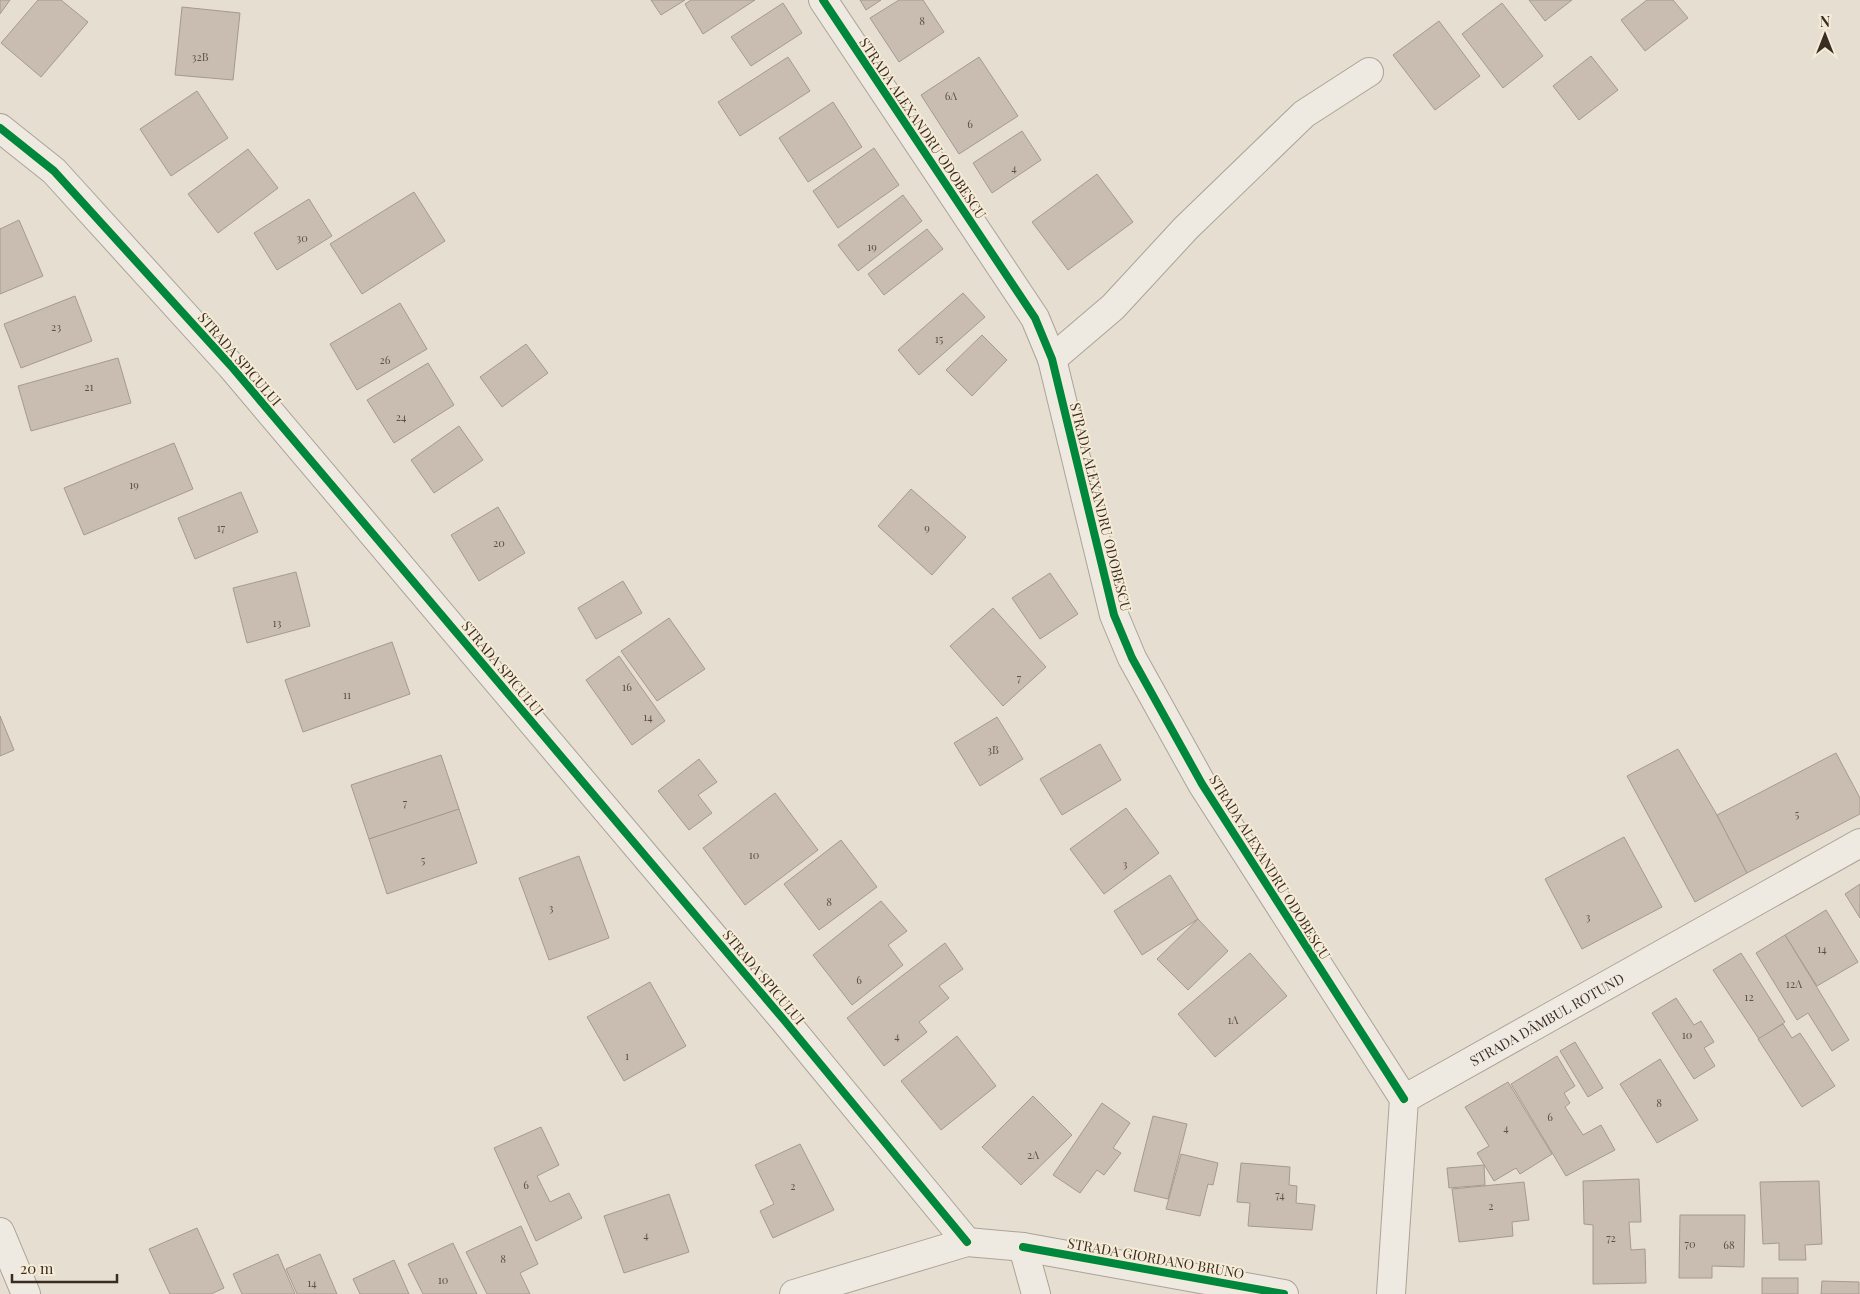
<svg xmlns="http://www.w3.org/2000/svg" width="1860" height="1294" font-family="'Playfair Display',serif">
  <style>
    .building { fill: #c9bdb1; stroke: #a69a8f }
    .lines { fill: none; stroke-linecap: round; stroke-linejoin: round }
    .minor-casing { stroke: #aba398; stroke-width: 30 }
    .minor { stroke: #eee9e1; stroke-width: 28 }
    .cycleway-casing { stroke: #f5ebd7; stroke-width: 11 }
    .cycleway { stroke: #00873e; stroke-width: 8 }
    .labels { text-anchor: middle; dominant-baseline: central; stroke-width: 4; stroke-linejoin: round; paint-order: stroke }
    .number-label { font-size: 11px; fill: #5e5044 }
    .street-label { font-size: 14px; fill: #3a2c20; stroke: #f5ebd7 }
  </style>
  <rect width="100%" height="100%" fill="#e6ded0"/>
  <g class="building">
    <polygon points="0,0 10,0 0,14"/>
    <polygon points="38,0 61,0 88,22 41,77 1,43"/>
    <polygon points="651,0 685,0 661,15"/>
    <polygon points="691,0 755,0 703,34 685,4"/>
    <polygon points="860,0 881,0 866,10"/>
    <polygon points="899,0 923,0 944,32 899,62 870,18"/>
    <polygon points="1529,0 1572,0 1545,21"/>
    <polygon points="1647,0 1673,0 1688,18 1645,51 1621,20"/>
    <polygon points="783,3 802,33 751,66 731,37"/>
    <polygon points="1502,3 1543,56 1503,88 1462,34"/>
    <polygon points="182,7 240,13 233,80 175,75"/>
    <polygon points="1439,21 1480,76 1435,110 1393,55"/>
    <polygon points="1591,56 1618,90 1579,120 1553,86"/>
    <polygon points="788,57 810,91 740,136 718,102"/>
    <polygon points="979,57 1018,116 959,154 921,95"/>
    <polygon points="197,91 228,138 171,176 140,129"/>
    <polygon points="833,102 862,147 808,182 779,138"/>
    <polygon points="1022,131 1041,160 992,193 973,163"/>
    <polygon points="874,148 899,185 838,228 813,191"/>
    <polygon points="248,149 278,188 218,233 188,194"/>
    <polygon points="1097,174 1133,222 1068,270 1032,222"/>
    <polygon points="414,192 445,241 362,294 330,244"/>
    <polygon points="903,195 922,221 858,271 838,245"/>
    <polygon points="309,199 332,236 277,270 254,233"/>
    <polygon points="19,220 43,276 0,294 0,229"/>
    <polygon points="927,229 943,249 884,295 868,274"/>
    <polygon points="963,293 985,317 919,375 898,350"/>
    <polygon points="75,296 92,341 21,368 4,324"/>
    <polygon points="400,303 427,349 357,390 330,344"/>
    <polygon points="982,335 1007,360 972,396 946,370"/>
    <polygon points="526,344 548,373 502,407 480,377"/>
    <polygon points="118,358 131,403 31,431 18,386"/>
    <polygon points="428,363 454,405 394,443 367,400"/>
    <polygon points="459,426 483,460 434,493 411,460"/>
    <polygon points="174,443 193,489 84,535 64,488"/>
    <polygon points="911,489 966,537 932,575 878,526"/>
    <polygon points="241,492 258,532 195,559 178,518"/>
    <polygon points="498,507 525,553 479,581 451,535"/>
    <polygon points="296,572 310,626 247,643 233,588"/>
    <polygon points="1050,573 1078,614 1040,639 1012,598"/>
    <polygon points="623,581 642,613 596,639 578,608"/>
    <polygon points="993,608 1046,667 1003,706 950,646"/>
    <polygon points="669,618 705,669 657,701 621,651"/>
    <polygon points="392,642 410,694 303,732 285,680"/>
    <polygon points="619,656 665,721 632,745 586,680"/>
    <polygon points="0,716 14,750 0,756"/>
    <polygon points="997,717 1023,759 980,786 954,743"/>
    <polygon points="1100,744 1121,780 1062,815 1040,779"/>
    <polygon points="1678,749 1717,815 1747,873 1695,902 1627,776"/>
    <polygon points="1836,753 1860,798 1860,814 1747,873 1717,815"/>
    <polygon points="441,755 459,809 369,839 351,785"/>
    <polygon points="699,759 717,782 698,795 712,813 689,830 658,791"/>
    <polygon points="775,793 818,850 745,905 703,848"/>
    <polygon points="1126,808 1159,853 1104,894 1070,849"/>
    <polygon points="459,809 477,863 387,894 369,839"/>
    <polygon points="1624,837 1662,907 1582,949 1545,879"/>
    <polygon points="841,840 877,887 819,930 784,884"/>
    <polygon points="579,856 609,938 549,960 519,878"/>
    <polygon points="1170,875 1198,919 1142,955 1114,911"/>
    <polygon points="1860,884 1860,918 1845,894"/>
    <polygon points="881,901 907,931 888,945 903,965 852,1005 813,955"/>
    <polygon points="1826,910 1858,962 1817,986 1785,935"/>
    <polygon points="1198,919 1228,951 1188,990 1157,959"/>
    <polygon points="1785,935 1849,1040 1832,1051 1808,1013 1797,1020 1756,953"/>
    <polygon points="945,943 963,969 939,986 949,998 919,1022 927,1032 884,1066 847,1018"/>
    <polygon points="1250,953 1287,996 1215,1057 1178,1014"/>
    <polygon points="1741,953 1785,1022 1759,1039 1713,970"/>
    <polygon points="650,982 686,1046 624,1081 587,1017"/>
    <polygon points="1676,998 1694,1025 1701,1021 1714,1042 1704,1048 1715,1066 1694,1079 1652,1013"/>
    <polygon points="1783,1024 1792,1038 1800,1033 1835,1086 1802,1107 1758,1039"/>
    <polygon points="957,1036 996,1086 941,1130 901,1081"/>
    <polygon points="1575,1042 1603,1088 1588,1097 1560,1051"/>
    <polygon points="1557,1056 1575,1086 1564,1093 1570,1103 1565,1107 1583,1135 1601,1125 1615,1150 1566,1176 1511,1084"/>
    <polygon points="1660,1059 1698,1120 1657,1143 1620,1084"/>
    <polygon points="1508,1082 1552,1154 1520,1174 1516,1168 1494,1181 1477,1153 1489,1146 1465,1107"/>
    <polygon points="1033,1096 1072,1135 1021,1185 982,1147"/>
    <polygon points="1102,1103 1130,1123 1113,1148 1121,1153 1104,1175 1097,1170 1080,1193 1053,1175"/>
    <polygon points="1153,1116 1187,1124 1168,1199 1134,1191"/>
    <polygon points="541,1127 559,1165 537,1176 550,1202 569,1193 582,1218 536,1241 494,1148"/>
    <polygon points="800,1144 834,1210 773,1238 760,1211 774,1204 755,1165"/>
    <polygon points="1181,1154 1218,1163 1213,1185 1208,1184 1200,1216 1166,1209"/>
    <polygon points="1241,1163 1290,1167 1289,1185 1297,1186 1296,1203 1315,1205 1312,1230 1248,1226 1250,1203 1237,1202"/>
    <polygon points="1484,1165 1485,1185 1449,1188 1447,1168"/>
    <polygon points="1639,1179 1641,1222 1629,1222 1631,1250 1645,1249 1646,1283 1593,1284 1593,1225 1584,1224 1583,1181"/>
    <polygon points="1819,1181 1822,1244 1805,1245 1806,1260 1779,1260 1779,1243 1763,1244 1760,1182"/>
    <polygon points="1524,1182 1529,1220 1512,1222 1513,1236 1459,1242 1452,1189"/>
    <polygon points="669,1194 689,1252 624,1273 604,1216"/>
    <polygon points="1680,1215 1745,1215 1744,1267 1712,1266 1712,1278 1679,1278"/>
    <polygon points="521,1226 538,1264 520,1273 530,1294 487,1294 466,1252"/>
    <polygon points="197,1228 224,1288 211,1294 170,1294 149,1249"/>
    <polygon points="453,1243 477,1294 423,1294 408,1264"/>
    <polygon points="278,1254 295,1294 242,1294 233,1274"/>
    <polygon points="320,1254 337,1294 297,1294 286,1269"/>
    <polygon points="394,1260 409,1294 360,1294 353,1279"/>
    <rect x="1762" y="1278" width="36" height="16"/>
    <polygon points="1822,1281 1859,1282 1859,1294 1821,1294"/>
  </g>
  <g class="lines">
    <g class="minor-casing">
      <g id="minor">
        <polyline points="823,0 1035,318 1052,359 1114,615 1132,658 1202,784 1404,1099"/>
        <polyline points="0,128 54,171 231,366 784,1020 967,1242"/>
        <polyline points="1052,359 1113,307 1186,228 1304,114 1369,72"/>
        <polyline points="0,1232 26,1294"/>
        <polyline points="1023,1247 1036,1294"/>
        <polyline points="794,1294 967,1242 1023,1247 1284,1294"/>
        <path id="s1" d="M1391 1294 1404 1099 1860 843"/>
      </g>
    </g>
    <use href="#minor" class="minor"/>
    <g class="cycleway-casing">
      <g id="cycleway">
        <polyline points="823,0 1035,318 1052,359 1114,615 1132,658 1202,784 1404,1099"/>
        <polyline points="0,128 54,171 231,366 784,1020 967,1242"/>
        <polyline points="1023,1247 1284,1294"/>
      </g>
    </g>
    <use href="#cycleway" class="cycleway"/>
  </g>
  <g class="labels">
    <g class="number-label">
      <text x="922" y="20">8</text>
      <text x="200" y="56">32B</text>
      <text x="951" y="95">6A</text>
      <text x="970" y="123">6</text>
      <text x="1014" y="167">4</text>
      <text x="302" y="237">30</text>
      <text x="872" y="246">19</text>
      <text x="56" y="326">23</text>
      <text x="939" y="338">15</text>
      <text x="385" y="359">26</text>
      <text x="89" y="386">21</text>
      <text x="401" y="416">24</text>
      <text x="134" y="484">19</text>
      <text x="221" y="527">17</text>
      <text x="927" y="527">9</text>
      <text x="499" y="542">20</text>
      <text x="277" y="622">13</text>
      <text x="1019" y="677">7</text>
      <text x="627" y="686">16</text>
      <text x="347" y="694">11</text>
      <text x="648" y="716">14</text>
      <text x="993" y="749">3B</text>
      <text x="405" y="802">7</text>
      <text x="1797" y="813">5</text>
      <text x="754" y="854">10</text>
      <text x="423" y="859">5</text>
      <text x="1125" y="863">3</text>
      <text x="829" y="901">8</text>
      <text x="551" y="907">3</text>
      <text x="1588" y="916">3</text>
      <text x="1822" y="948">14</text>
      <text x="859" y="979">6</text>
      <text x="1794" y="983">12A</text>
      <text x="1749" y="996">12</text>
      <text x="1233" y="1019">1A</text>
      <text x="1687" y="1034">10</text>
      <text x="897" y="1035">4</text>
      <text x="627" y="1055">1</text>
      <text x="1659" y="1102">8</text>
      <text x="1550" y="1116">6</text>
      <text x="1506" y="1127">4</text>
      <text x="1033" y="1154">2A</text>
      <text x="526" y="1184">6</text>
      <text x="793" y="1185">2</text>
      <text x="1280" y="1194">74</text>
      <text x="1491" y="1205">2</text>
      <text x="646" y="1234">4</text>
      <text x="1611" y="1237">72</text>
      <text x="1690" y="1243">70</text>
      <text x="1729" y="1244">68</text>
      <text x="503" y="1258">8</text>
      <text x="443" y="1279">10</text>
      <text x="312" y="1282">14</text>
    </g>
    <g class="street-label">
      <text transform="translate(923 128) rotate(56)">STRADA ALEXANDRU ODOBESCU</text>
      <text transform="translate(240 359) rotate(49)">STRADA SPICULUI</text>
      <text transform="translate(1101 507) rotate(76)">STRADA ALEXANDRU ODOBESCU</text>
      <text transform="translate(503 668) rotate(50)">STRADA SPICULUI</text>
      <text transform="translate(1270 867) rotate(58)">STRADA ALEXANDRU ODOBESCU</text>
      <text transform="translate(764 977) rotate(50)">STRADA SPICULUI</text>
      <text stroke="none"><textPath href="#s1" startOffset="359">STRADA DÂMBUL ROTUND</textPath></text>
      <text transform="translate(1156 1258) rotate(10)">STRADA GIORDANO BRUNO</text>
    </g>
  </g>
  <g transform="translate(1825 35)" stroke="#f5ebd7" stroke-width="4" paint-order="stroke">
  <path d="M0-4L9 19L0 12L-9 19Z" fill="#3a2c20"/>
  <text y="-8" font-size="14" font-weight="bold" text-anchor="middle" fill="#3a2c20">N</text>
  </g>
  <path d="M12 1274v8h105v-8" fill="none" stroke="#3a2c20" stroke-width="2.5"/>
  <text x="20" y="1274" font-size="15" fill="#3a2c20" stroke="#f5ebd7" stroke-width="4" paint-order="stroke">20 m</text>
</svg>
